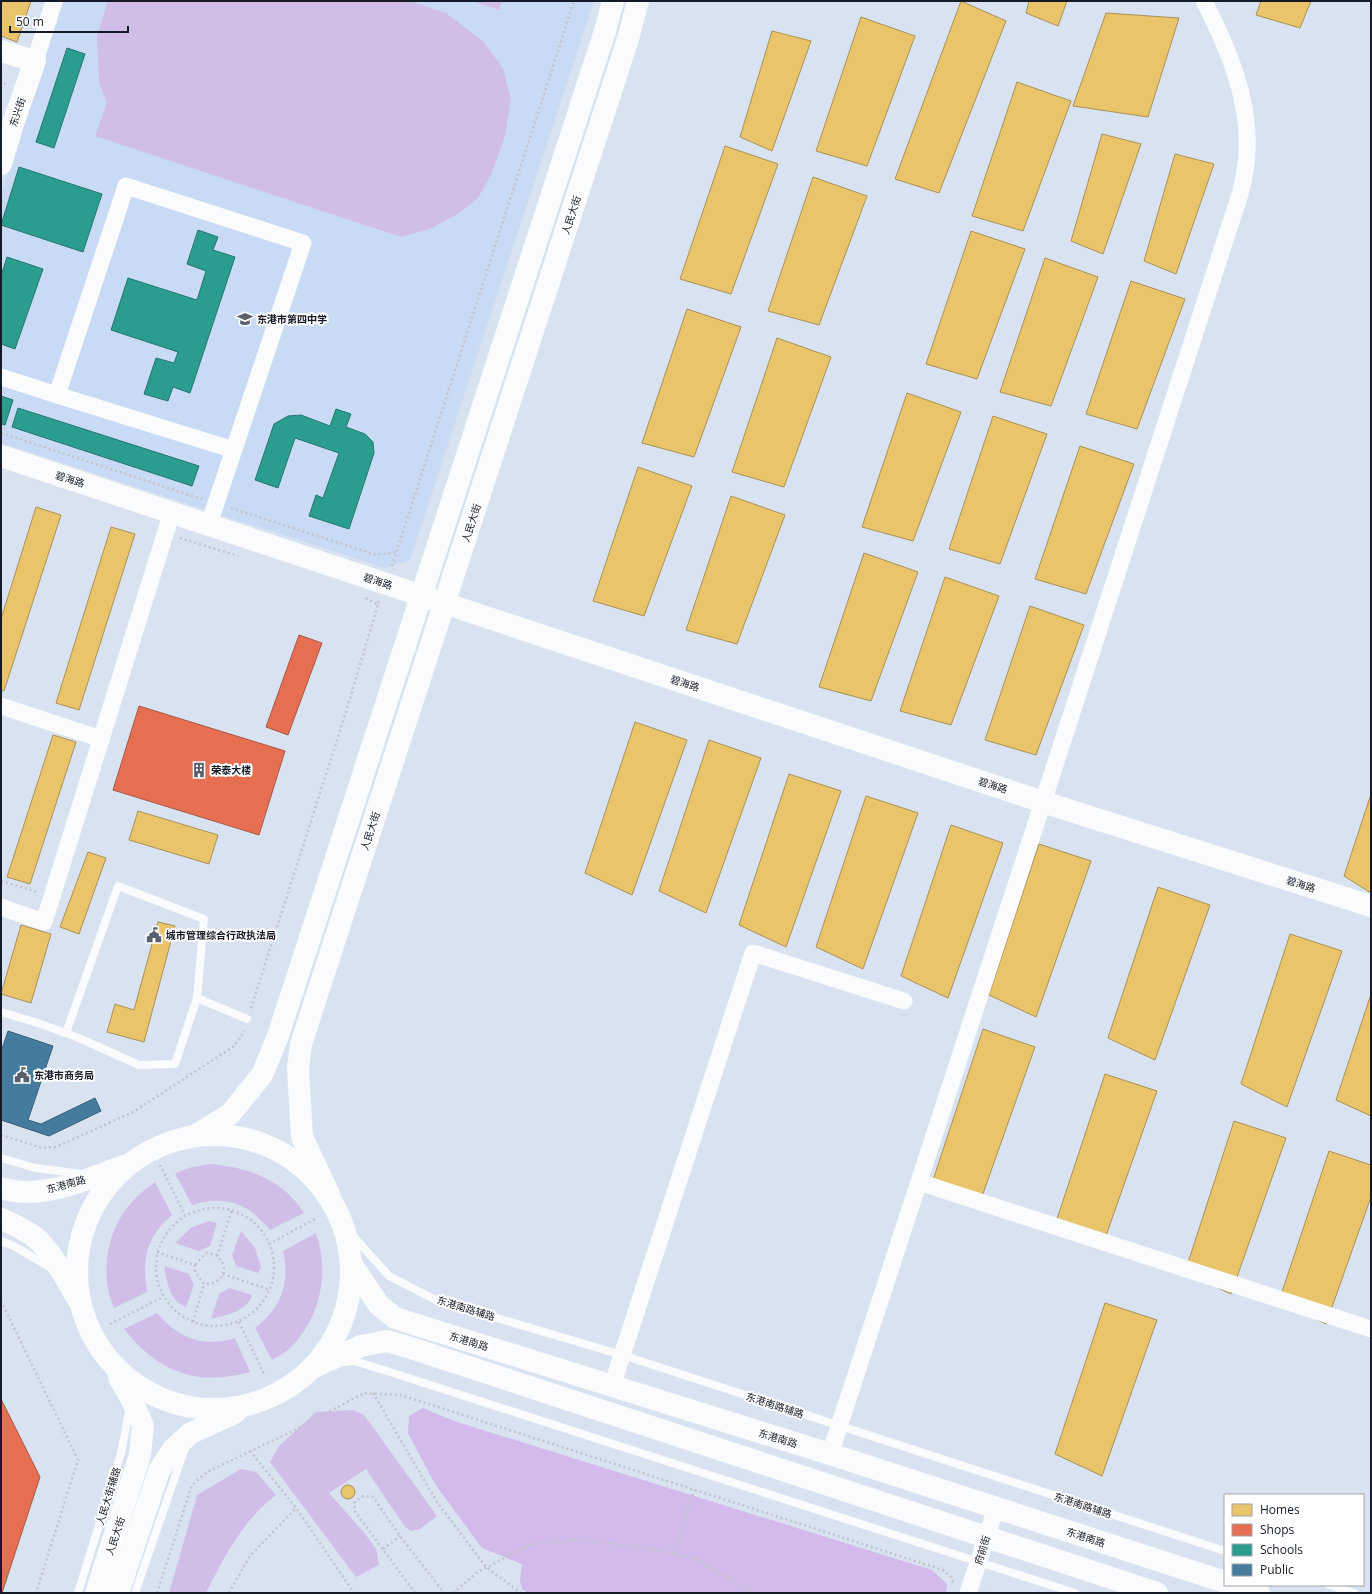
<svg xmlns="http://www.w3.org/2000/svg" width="1372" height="1594" font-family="'Open Sans','Noto Sans SC',sans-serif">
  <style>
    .built { fill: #c9daf5 }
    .green { fill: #d1bee8 }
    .forest { fill: #d2baea }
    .homes { fill: #e9c46a; stroke: #a99156 }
    .shops { fill: #e76f51; stroke: #a85644 }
    .schools { fill: #2a9d8f; stroke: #237670 }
    .public { fill: #457b9d; stroke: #365e79 }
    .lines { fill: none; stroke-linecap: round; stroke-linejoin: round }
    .path { stroke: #c1c4ca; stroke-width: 2.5; stroke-dasharray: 2 3; stroke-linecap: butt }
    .lane { stroke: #f9fbfd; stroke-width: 8 }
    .street { stroke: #f9fbfd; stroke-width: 17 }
    .secondary { stroke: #f9fbfd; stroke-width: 22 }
    .labels { text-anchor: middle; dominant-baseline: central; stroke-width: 4; stroke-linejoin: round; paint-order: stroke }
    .street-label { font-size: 10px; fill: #141a26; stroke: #fff }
    .poi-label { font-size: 10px; font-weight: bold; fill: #141a26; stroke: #fff; text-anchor: start }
  </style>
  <rect width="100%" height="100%" fill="#d9e2f0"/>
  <polygon class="built" points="64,1 594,1 410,560 384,568 1,443 1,194"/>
  <g class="green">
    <polygon points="108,1 410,1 446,13 483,41 503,68 511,99 505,136 492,173 478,198 461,212 450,218 430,229 401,237 95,136 107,103 99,83 97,36"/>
    <polygon points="471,1 502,1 499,10"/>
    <path d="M211 1164C249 1168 283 1179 304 1213L270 1230C247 1203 227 1195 192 1205L175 1173 192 1167Z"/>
    <path d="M155 1182 172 1215C146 1237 142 1259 147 1292L114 1308C99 1274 107 1229 132 1202 139 1194 147 1188 155 1182Z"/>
    <polygon points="210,1221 217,1223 210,1246 199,1251 175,1243 192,1227"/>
    <polygon points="241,1231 255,1248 261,1267 258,1273 236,1266 232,1255"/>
    <path d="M316 1233C330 1273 320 1321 288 1350 283 1354 277 1357 272 1360L255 1328C282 1307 290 1284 283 1251Z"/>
    <path d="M164 1266 189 1274 194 1285 186 1307C169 1301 167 1281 164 1266Z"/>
    <path d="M229 1288 252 1295C247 1312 226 1315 211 1319L219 1294Z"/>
    <path d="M157 1313C178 1338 203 1348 235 1338L250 1372C197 1387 158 1372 124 1329Z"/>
    <polygon points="353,1410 364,1415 437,1516 420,1529 411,1531 405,1527 366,1469 329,1493 366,1535 376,1549 379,1565 356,1577 270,1462 279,1446 316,1412"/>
    <path d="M241 1469 256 1472 276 1495C243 1520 224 1557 206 1593H169L197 1495Z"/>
  </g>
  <polygon class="forest" points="423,1408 454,1421 932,1570 947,1584 946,1593 528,1593 522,1589 520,1580 522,1564 482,1548 435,1484 408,1433 409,1416"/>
  <g class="homes">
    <polygon points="1,1 31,1 17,42 1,36"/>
    <polygon points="961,1 1006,21 939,193 895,179"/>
    <polygon points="1029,1 1067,1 1058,26 1026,13"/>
    <polygon points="1261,1 1311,1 1300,28 1256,15"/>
    <polygon points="1106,13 1179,18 1148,117 1073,106"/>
    <polygon points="861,17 915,36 867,166 816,151"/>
    <polygon points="772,31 811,41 772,151 740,137"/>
    <polygon points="1017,82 1071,101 1023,231 972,216"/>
    <polygon points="1102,134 1141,144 1103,254 1071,241"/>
    <polygon points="725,146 778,164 731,294 680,279"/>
    <polygon points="1175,154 1214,164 1176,274 1144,261"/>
    <polygon points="813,177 867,196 819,325 768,311"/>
    <polygon points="971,231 1025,249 977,379 926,364"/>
    <polygon points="1045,258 1098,277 1051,406 1000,392"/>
    <polygon points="1131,281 1185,299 1137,429 1086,414"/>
    <polygon points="687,309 741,327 694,457 642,443"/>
    <polygon points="777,338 831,357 784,487 732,472"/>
    <polygon points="907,393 961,412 913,541 862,527"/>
    <polygon points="993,416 1047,434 1000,564 949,549"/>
    <polygon points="1080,446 1134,464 1086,594 1035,579"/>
    <polygon points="638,467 692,486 644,616 593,601"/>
    <polygon points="731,496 785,515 737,644 686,630"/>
    <polygon points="36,507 61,515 4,691 1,690 1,619"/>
    <polygon points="111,527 135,534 79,710 56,703"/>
    <polygon points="864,553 918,572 871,701 819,687"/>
    <polygon points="945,577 999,596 951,725 900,711"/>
    <polygon points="1030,606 1084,625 1036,755 985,740"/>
    <polygon points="635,722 687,740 632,895 585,873"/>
    <polygon points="53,735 76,742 30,884 7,877"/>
    <polygon points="709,740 761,758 706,913 659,891"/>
    <polygon points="789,774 841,791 786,947 739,925"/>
    <polygon points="1371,794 1371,893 1344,876"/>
    <polygon points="866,796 918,813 863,969 816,947"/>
    <polygon points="138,811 218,835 209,864 129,840"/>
    <polygon points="951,825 1003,843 948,998 901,976"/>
    <polygon points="1039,844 1091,861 1036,1017 989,995"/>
    <polygon points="88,852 106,858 79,934 60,927"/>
    <polygon points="1158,887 1210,905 1155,1060 1108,1038"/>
    <polygon points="158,922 175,926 144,1042 107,1032 115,1004 134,1010"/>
    <polygon points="21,925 51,934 31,1003 1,994"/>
    <polygon points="1290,934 1342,951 1287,1107 1241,1084"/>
    <polygon points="1371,994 1371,1116 1336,1100"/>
    <polygon points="983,1029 1035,1047 980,1202 933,1180"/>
    <polygon points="1105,1074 1157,1091 1102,1247 1055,1225"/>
    <polygon points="1234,1121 1286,1138 1231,1294 1185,1272"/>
    <polygon points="1329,1151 1371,1165 1371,1197 1326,1324 1279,1301"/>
    <polygon points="1105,1303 1157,1320 1102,1476 1055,1454"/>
    <circle cx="348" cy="1492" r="7"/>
  </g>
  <g class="shops">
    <polygon points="299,635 322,643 288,735 266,727"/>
    <polygon points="139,706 285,751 259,835 113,790"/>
    <polygon points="1,1399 40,1477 2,1593 1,1593"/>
  </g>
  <g class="schools">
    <polygon points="67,48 85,54 54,148 36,142"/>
    <polygon points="19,167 102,194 83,252 1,225"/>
    <polygon points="198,230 218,237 213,250 235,257 190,393 173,387 168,401 144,394 156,358 174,363 178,352 111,330 128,278 197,300 206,271 187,264"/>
    <polygon points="7,257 43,269 15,349 1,344 1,276"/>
    <polygon points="1,396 13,400 5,425 1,424"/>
    <polygon points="18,408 199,466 192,486 12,427"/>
    <polygon points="336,409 351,414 346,427 365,434 373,442 374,453 349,529 309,516 316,495 323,498 339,453 295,438 278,488 255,480 274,424 288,416 301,415 330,426"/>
  </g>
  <polygon class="public" points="8,1031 53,1046 28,1120 41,1124 95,1098 101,1111 49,1136 1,1120 1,1052"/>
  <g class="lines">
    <g class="path">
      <polyline points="1,79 6,85 6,86"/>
      <polyline points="1,433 202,499"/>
      <polyline points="231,508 376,555 397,552"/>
      <polyline points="180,538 238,556"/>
      <polyline points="392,566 574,1"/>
      <polyline points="366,598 378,605"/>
      <polyline points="1,881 37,892"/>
      <polyline points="251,1008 345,715 379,601"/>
      <polyline points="1,1135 42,1148 56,1147 133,1112 233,1047 241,1037 244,1030"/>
      <polyline points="160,1165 185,1215"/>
      <circle cx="215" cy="1267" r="59"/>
      <polyline points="269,1244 315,1219"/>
      <path d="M157 1252 195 1265V1272L204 1284C222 1285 231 1268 217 1256 215 1254 210 1254 207 1253L201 1258 195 1265"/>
      <polyline points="217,1256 232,1210"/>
      <polyline points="223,1274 270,1290"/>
      <polyline points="1,1301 78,1460 36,1593"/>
      <polyline points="193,1322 204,1284"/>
      <polyline points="239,1322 264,1374"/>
      <polyline points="110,1324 163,1297"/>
      <polyline points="373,1393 437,1502 486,1567 521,1593"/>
      <polyline points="250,1451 296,1508 354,1593"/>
      <polyline points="383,1549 400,1536"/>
      <polyline points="674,1553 694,1490"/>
      <polyline points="157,1593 192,1485 207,1472 295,1430 364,1393 401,1395 943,1570 951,1577 954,1585"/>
      <polyline points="229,1593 250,1556 296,1508"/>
      <polyline points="415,1593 354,1510 355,1501 364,1496 373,1497 400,1536 444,1593"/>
      <polyline points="453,1593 478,1572 531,1544 581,1540 643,1547 695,1558 748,1590 750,1593"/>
      <polyline points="988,1593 993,1593"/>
    </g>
    <g class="lane">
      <polyline points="1,1012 41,1024 79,1038 139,1065 175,1064 197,998 247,1019"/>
      <polyline points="66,1033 118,886 204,919 197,998"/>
      <polyline points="1,1158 36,1168 81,1174"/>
      <polyline points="345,1227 389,1276 436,1300 622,1355 1225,1551"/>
      <polyline points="1,1241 14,1246 51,1268"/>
      <polyline points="345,1362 354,1361 387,1371 1075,1593"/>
      <polyline points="1329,1585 1354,1593"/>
      <polyline points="78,1593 121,1453 130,1407"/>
      <polyline points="135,1593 185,1448"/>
    </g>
    <g class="street">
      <polyline points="35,61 54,1"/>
      <polyline points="1,377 57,395"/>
      <polyline points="209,524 303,243 126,186 57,395 234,450"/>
      <polyline points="1,706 101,739"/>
      <polyline points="1,907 44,922 172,512"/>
      <polyline points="919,1182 1371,1329"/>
      <polyline points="612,1386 753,953 904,1001"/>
      <path d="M830 1454 1043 802 1241 191C1244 178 1247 165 1247 151 1250 99 1227 46 1204 1"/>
      <polyline points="968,1593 996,1508"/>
    </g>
    <g class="secondary">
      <polyline points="1,51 35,61 14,121 1,164"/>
      <polyline points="1,456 1043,802 1371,906"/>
      <circle cx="214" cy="1272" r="137"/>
      <polyline points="196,1135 230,1114 262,1075 278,1036 605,31 613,1"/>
      <path d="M1 1188C40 1201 87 1179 124 1166"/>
      <polyline points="329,1194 302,1137 298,1069 301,1044 628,39 638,1"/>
      <path d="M1 1219C13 1224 32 1233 41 1243 56 1259 66 1279 77 1298"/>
      <polyline points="352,1265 379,1305 395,1318 830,1454 1225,1582"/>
      <polyline points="314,1367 361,1346 387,1341 411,1348 1157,1593"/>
      <polyline points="1234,1585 1259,1593"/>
      <polyline points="96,1593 140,1455 143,1426 131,1398 119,1378"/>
      <polyline points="118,1593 159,1471 173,1449 191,1433 235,1413"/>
    </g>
  </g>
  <defs>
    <g id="school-bare" transform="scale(1.2)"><path d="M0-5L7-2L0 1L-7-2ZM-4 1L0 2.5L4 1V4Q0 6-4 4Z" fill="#59606d" stroke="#fff" stroke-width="2.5" paint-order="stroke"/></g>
    <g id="building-bare" transform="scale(1.2)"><path d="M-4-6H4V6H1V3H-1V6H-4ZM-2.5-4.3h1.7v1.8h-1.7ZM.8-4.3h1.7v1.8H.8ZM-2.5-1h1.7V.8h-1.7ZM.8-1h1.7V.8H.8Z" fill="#59606d" stroke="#fff" stroke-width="2.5" paint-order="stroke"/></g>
    <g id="civic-bare" transform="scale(1.2)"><path d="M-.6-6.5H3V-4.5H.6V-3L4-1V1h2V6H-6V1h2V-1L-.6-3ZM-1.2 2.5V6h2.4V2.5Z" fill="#59606d" stroke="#fff" stroke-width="2.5" paint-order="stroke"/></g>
  </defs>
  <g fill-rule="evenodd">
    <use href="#school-bare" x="245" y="319"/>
    <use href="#building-bare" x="199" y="770"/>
    <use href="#civic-bare" x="154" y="935"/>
    <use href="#civic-bare" x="22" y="1075"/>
  </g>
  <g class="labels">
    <g class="street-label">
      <text transform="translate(17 112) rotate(-71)">东兴街</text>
      <text transform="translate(571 215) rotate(-72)">人民大街</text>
      <text transform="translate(70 479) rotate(18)">碧海路</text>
      <text transform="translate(471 523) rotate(-72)">人民大街</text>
      <text transform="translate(378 581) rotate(18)">碧海路</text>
      <text transform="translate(685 683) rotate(18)">碧海路</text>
      <text transform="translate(993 785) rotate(18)">碧海路</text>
      <text transform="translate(370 831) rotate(-72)">人民大街</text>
      <text transform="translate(1301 884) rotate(18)">碧海路</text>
      <text transform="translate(66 1184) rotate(-15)">东港南路</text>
      <text transform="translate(466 1308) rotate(17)">东港南路辅路</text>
      <text transform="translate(469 1341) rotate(17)">东港南路</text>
      <text transform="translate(775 1405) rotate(18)">东港南路辅路</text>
      <text transform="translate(778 1438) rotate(17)">东港南路</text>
      <text transform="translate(108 1496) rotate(-73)">人民大街辅路</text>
      <text transform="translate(1083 1505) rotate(18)">东港南路辅路</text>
      <text transform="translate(115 1536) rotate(-72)">人民大街</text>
      <text transform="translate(1086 1537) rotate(18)">东港南路</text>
      <text transform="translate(982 1550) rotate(-72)">府前街</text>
    </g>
    <g class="poi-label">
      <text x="257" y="319">东港市第四中学</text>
      <text x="211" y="770">荣泰大楼</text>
      <text x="166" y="935">城市管理综合行政执法局</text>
      <text x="34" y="1075">东港市商务局</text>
    </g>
  </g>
  <rect width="1372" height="1594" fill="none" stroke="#141a26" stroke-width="4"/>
  <rect x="1224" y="1494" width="140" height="92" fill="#ffffff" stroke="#a1a3a8"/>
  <rect x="1232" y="1504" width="20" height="12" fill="#e9c46a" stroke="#a1a3a8"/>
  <text x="1260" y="1514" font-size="12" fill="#141a26">Homes</text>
  <rect x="1232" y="1524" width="20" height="12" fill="#e76f51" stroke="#a1a3a8"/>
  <text x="1260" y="1534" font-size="12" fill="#141a26">Shops</text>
  <rect x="1232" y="1544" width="20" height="12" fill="#2a9d8f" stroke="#a1a3a8"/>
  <text x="1260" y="1554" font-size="12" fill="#141a26">Schools</text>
  <rect x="1232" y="1564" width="20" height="12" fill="#457b9d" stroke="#a1a3a8"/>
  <text x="1260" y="1574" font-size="12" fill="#141a26">Public</text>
  <path d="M10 26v6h118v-6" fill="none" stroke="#141a26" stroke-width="2"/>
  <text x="16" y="26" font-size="12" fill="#141a26" stroke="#ffffff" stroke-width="3" paint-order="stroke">50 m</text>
</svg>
